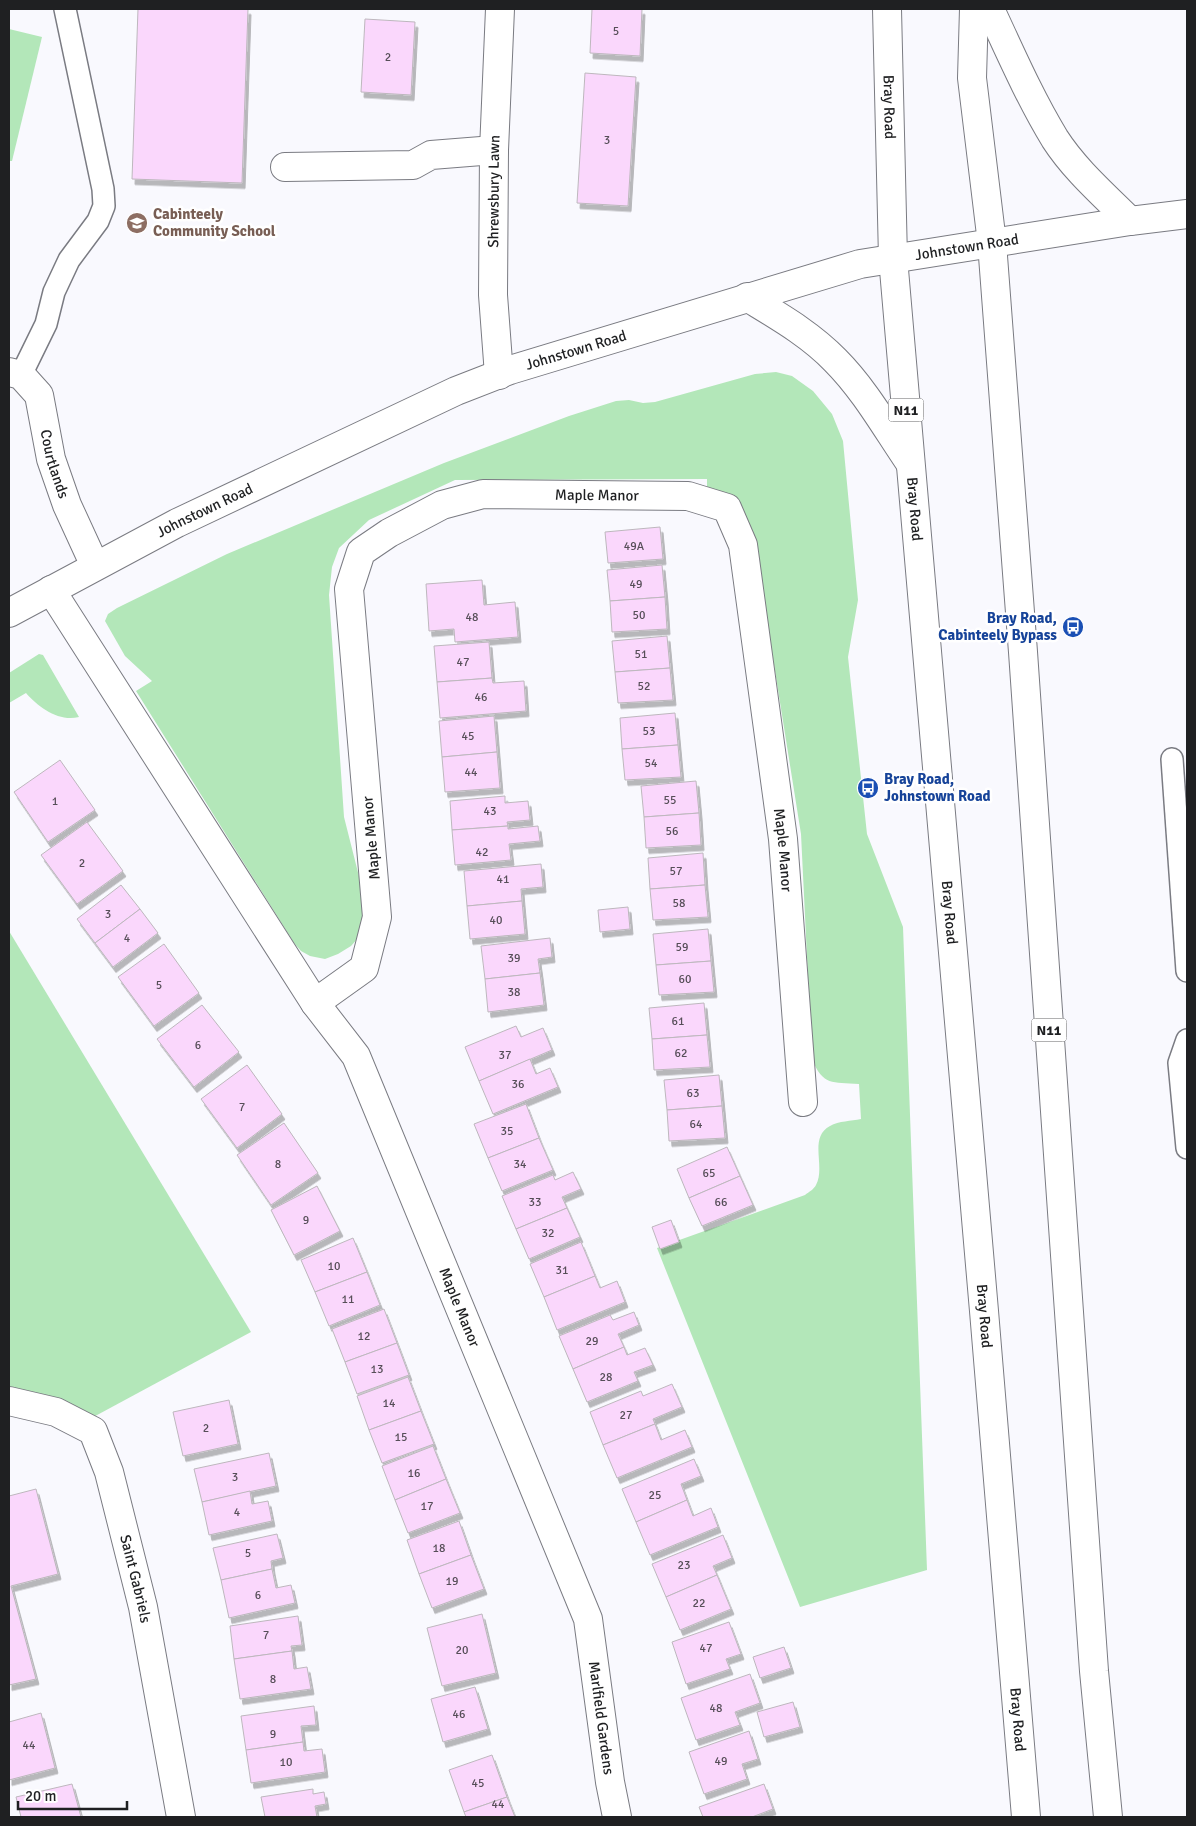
<svg xmlns="http://www.w3.org/2000/svg" width="1196" height="1826" font-family="Signika,sans-serif">
  <style>
    .green { fill: #b3e7b9 }
    .building { fill: #fad7fc; stroke: #bdb7bd; filter: url(#shadow) }
    .lines { fill: none; stroke-linecap: round; stroke-linejoin: round }
    .service-casing { stroke: #7a7b82; stroke-width: 24 }
    .minor-casing { stroke: #7a7b82; stroke-width: 30 }
    .tertiary-casing { stroke: #7a7b82; stroke-width: 30 }
    .trunk-casing { stroke: #7a7b82; stroke-width: 30 }
    .service { stroke: #fff; stroke-width: 21 }
    .minor { stroke: #fff; stroke-width: 28 }
    .tertiary { stroke: #fff; stroke-width: 28 }
    .trunk { stroke: #fff; stroke-width: 28 }
    .labels { text-anchor: middle; dominant-baseline: central; stroke-width: 5; stroke-linejoin: round; paint-order: stroke }
    .number-label { font-size: 12px; fill: #564e58 }
    .shield { fill: #fff; stroke: #626364; stroke-width: 1 }
    .shield-label { font-size: 14px; font-weight: bold; fill: #1f2022 }
    .street-label { font-size: 15px; fill: #1f2022; stroke: #fff }
    .education-label { font-size: 15px; font-weight: bold; fill: #785e54; stroke: #fff; text-anchor: start }
    .transit-label { font-size: 15px; font-weight: bold; fill: #164399; stroke: #fff; text-anchor: end }
  </style>
  <defs>
    <filter id="shadow"><feDropShadow dx="3" dy="5.5" stdDeviation="0" flood-color="#0004"/></filter>
  </defs>
  <rect width="100%" height="100%" fill="#f9f9fe"/>
  <g class="green">
    <polygon points="9,29 42,37 12,161 9,161"/>
    <path d="M776 372 792 376 813 391 832 414 843 441 858 600 848 657 867 834 903 927 927 1570 800 1607 657 1248 805 1195C809 1192 814 1189 816 1185 826 1166 808 1138 830 1126 839 1121 851 1121 861 1119L859 1084C832 1082 823 1086 812 1059L801 834 756 552 707 488V479L455 480 369 520 339 548 332 567 329 595 344 817 368 912 360 936 351 946 338 954 325 959 310 956 301 951 294 943 136 691 152 681 125 656 105 621 108 614 117 608 227 554 444 463 569 416 616 401 629 400 643 403 655 402 755 374Z"/>
    <path d="M39 654 43 655 79 717C59 722 39 708 26 693L9 703V673Z"/>
    <polygon points="9,931 251,1332 86,1421 9,1404"/>
  </g>
  <g class="building">
    <polygon points="138,9 248,9 242,183 132,179"/>
    <polygon points="592,9 642,9 640,56 590,53"/>
    <polygon points="365,19 415,22 411,95 361,92"/>
    <polygon points="585,73 636,77 628,206 577,203"/>
    <polygon points="660,527 663,559 608,563 605,532"/>
    <polygon points="662,565 665,597 610,601 607,570"/>
    <polygon points="482,580 484,605 515,602 518,637 455,642 454,629 429,631 426,584"/>
    <polygon points="665,597 667,629 612,632 610,601"/>
    <polygon points="667,636 670,668 615,672 612,641"/>
    <polygon points="489,642 492,678 437,682 434,646"/>
    <polygon points="670,668 673,700 618,703 615,672"/>
    <polygon points="492,678 493,683 524,681 526,711 440,718 437,682"/>
    <polygon points="675,713 678,745 622,749 620,718"/>
    <polygon points="494,716 497,752 442,757 439,721"/>
    <polygon points="678,745 681,777 625,780 622,749"/>
    <polygon points="497,752 500,788 445,792 442,757"/>
    <polygon points="60,760 95,810 48,842 14,792"/>
    <polygon points="696,781 699,813 644,817 641,786"/>
    <polygon points="505,796 505,803 528,801 530,820 507,822 508,826 452,830 450,801"/>
    <polygon points="699,813 701,845 646,848 644,817"/>
    <polygon points="87,822 123,871 77,904 41,855"/>
    <polygon points="508,826 508,829 538,826 540,841 509,844 511,860 455,865 452,830"/>
    <polygon points="703,853 705,885 650,889 648,858"/>
    <polygon points="541,864 543,887 521,889 522,901 467,906 464,871"/>
    <polygon points="121,885 140,909 95,943 77,919"/>
    <polygon points="705,885 708,917 653,920 650,889"/>
    <polygon points="522,901 525,934 470,939 467,906"/>
    <polygon points="628,907 630,929 600,932 598,910"/>
    <polygon points="140,909 158,933 113,967 95,943"/>
    <polygon points="708,929 711,961 656,965 653,934"/>
    <polygon points="550,938 552,957 538,959 540,973 485,979 481,946"/>
    <polygon points="164,944 199,993 154,1026 118,977"/>
    <polygon points="711,961 714,992 659,995 656,965"/>
    <polygon points="540,973 544,1005 488,1012 485,979"/>
    <polygon points="704,1003 707,1035 652,1039 649,1008"/>
    <polygon points="202,1005 239,1052 194,1087 157,1039"/>
    <polygon points="516,1026 521,1037 543,1028 552,1050 479,1081 465,1047"/>
    <polygon points="707,1035 710,1067 654,1070 652,1039"/>
    <polygon points="530,1059 536,1074 550,1068 558,1087 493,1114 479,1081"/>
    <polygon points="247,1065 282,1114 237,1148 201,1099"/>
    <polygon points="719,1075 722,1106 667,1110 664,1080"/>
    <polygon points="526,1104 539,1138 488,1158 474,1124"/>
    <polygon points="722,1106 725,1138 669,1141 667,1110"/>
    <polygon points="284,1123 318,1173 271,1205 237,1155"/>
    <polygon points="539,1138 553,1170 502,1191 488,1158"/>
    <polygon points="727,1147 740,1176 689,1198 677,1169"/>
    <polygon points="573,1172 581,1189 562,1197 567,1208 516,1229 502,1196 553,1175 555,1180"/>
    <polygon points="740,1176 753,1205 702,1226 689,1198"/>
    <polygon points="317,1186 340,1231 294,1255 271,1210"/>
    <polygon points="567,1208 580,1237 529,1259 516,1229"/>
    <polygon points="671,1220 679,1242 660,1249 652,1227"/>
    <polygon points="353,1238 367,1272 315,1292 301,1260"/>
    <polygon points="581,1242 595,1276 544,1297 530,1264"/>
    <polygon points="367,1272 380,1305 329,1326 315,1292"/>
    <polygon points="595,1276 600,1288 617,1281 625,1302 557,1330 544,1297"/>
    <polygon points="384,1309 397,1343 345,1362 332,1329"/>
    <polygon points="634,1312 639,1325 618,1334 624,1347 573,1369 559,1336 610,1315 613,1320"/>
    <polygon points="397,1343 409,1375 357,1394 345,1362"/>
    <polygon points="624,1347 627,1355 645,1348 653,1365 634,1372 638,1381 587,1402 573,1369"/>
    <polygon points="408,1377 421,1411 369,1430 357,1396"/>
    <polygon points="672,1384 682,1407 653,1419 655,1424 603,1445 590,1412 641,1391 643,1396"/>
    <polygon points="229,1400 238,1444 183,1456 173,1412"/>
    <polygon points="421,1411 434,1444 382,1463 369,1430"/>
    <polygon points="655,1424 661,1440 685,1430 692,1447 617,1478 603,1445"/>
    <polygon points="433,1446 446,1479 395,1500 382,1466"/>
    <polygon points="269,1453 276,1486 202,1502 194,1469"/>
    <polygon points="694,1459 701,1476 681,1484 687,1500 636,1522 622,1489"/>
    <polygon points="446,1479 460,1513 408,1533 395,1500"/>
    <polygon points="36,1489 58,1574 11,1586 36,1679 9,1685 9,1496"/>
    <polygon points="250,1491 252,1504 268,1501 272,1521 209,1535 202,1502"/>
    <polygon points="687,1500 693,1516 711,1508 718,1527 650,1555 636,1522"/>
    <polygon points="459,1521 471,1555 419,1574 407,1540"/>
    <polygon points="277,1534 283,1558 271,1561 272,1569 221,1580 213,1548"/>
    <polygon points="723,1535 732,1558 713,1566 717,1575 666,1597 652,1564"/>
    <polygon points="471,1555 484,1589 432,1608 419,1574"/>
    <polygon points="272,1569 276,1588 291,1585 295,1603 229,1618 221,1580"/>
    <polygon points="717,1575 731,1609 680,1630 666,1597"/>
    <polygon points="482,1614 496,1673 442,1686 427,1628"/>
    <polygon points="298,1616 302,1645 291,1646 292,1651 234,1659 230,1626"/>
    <polygon points="729,1622 741,1654 726,1659 730,1669 686,1684 672,1642"/>
    <polygon points="784,1647 791,1668 760,1678 753,1657"/>
    <polygon points="292,1651 294,1669 307,1667 311,1689 240,1699 234,1659"/>
    <polygon points="750,1674 760,1703 735,1712 740,1725 696,1740 681,1698"/>
    <polygon points="475,1687 488,1729 443,1742 431,1699"/>
    <polygon points="793,1702 800,1727 764,1737 757,1712"/>
    <polygon points="314,1706 316,1725 301,1726 303,1742 246,1750 241,1716"/>
    <polygon points="41,1713 55,1768 9,1780 9,1722"/>
    <polygon points="749,1731 758,1759 742,1764 747,1779 704,1794 689,1752"/>
    <polygon points="303,1742 304,1751 322,1749 325,1772 251,1783 246,1750"/>
    <polygon points="492,1755 507,1797 464,1812 449,1770"/>
    <polygon points="72,1784 81,1817 21,1817 16,1797"/>
    <polygon points="764,1784 773,1809 752,1817 703,1817 699,1807"/>
    <polygon points="313,1789 313,1794 324,1792 326,1804 315,1806 317,1817 265,1817 261,1797"/>
    <polygon points="507,1797 515,1817 466,1817 464,1812"/>
  </g>
  <g class="lines">
    <g class="service-casing">
      <g id="service">
        <polyline points="21,375 46,324 54,292 69,260 98,221 104,206 103,189 65,9"/>
        <polyline points="1172,759 1187,971"/>
        <polyline points="1187,1040 1179,1063 1187,1148"/>
      </g>
    </g>
    <g class="minor-casing">
      <g id="minor">
        <polyline points="285,167 413,165 431,155 494,150"/>
        <path id="s1" d="M9 372 21 375 39 395 51 459 67 505 95 566"/>
        <path id="s2" d="M499 375 493 295 494 150 500 9"/>
        <path id="s3" d="M51 590 315 1003 356 1056 588 1619 610 1782 617 1817"/>
        <path id="s4" d="M315 1003 364 968 377 917 349 589 361 552 389 533 442 505 483 494 688 496 727 508 743 545 783 839 803 1102"/>
        <path id="s5" d="M9 1401 56 1412 93 1431 109 1472 143 1607 181 1817"/>
      </g>
    </g>
    <g class="tertiary-casing">
      <g id="tertiary">
        <path id="s6" d="M9 613 177 523 456 391 510 370 860 264 1130 221 1187 214"/>
      </g>
    </g>
    <g class="trunk-casing">
      <g id="trunk">
        <path id="s7" d="M887 9 893 258 984 1311 1026 1817"/>
        <polyline points="974,9 972,78 992,243 1023,652 1094,1671 1108,1817"/>
        <path d="M990 9C1010 52 1030 98 1055 139 1075 170 1104 195 1130 221"/>
        <path d="M747 297C778 316 810 334 835 360 865 390 886 428 910 463"/>
      </g>
    </g>
    <use href="#service" class="service"/>
    <use href="#minor" class="minor"/>
    <use href="#tertiary" class="tertiary"/>
    <use href="#trunk" class="trunk"/>
  </g>
  <defs>
    <g id="school-disc" transform="scale(1.125)"><circle r="9.5" fill="#8d6e63" stroke="#fff"/><path d="M0-5L7-2L0 1L-7-2ZM-4 1L0 2.5L4 1V4Q0 6-4 4Z" fill="#fff"/></g>
    <g id="bus-disc" transform="scale(1.125)"><circle r="9.5" fill="#1a4fb4" stroke="#fff"/><path d="M-5-6H5V4H4V6H2V4H-2V6H-4V4H-5ZM-3.5-4V0h7V-4ZM-3.5 1.2v1.5H-2V1.2ZM2 1.2v1.5H3.5V1.2Z" fill="#fff"/></g>
  </defs>
  <g fill-rule="evenodd">
    <use href="#school-disc" x="137" y="223"/>
    <use href="#bus-disc" x="1073" y="627"/>
    <use href="#bus-disc" x="868" y="788"/>
  </g>
  <g class="labels">
    <g class="number-label">
      <text x="616" y="31">5</text>
      <text x="388" y="57">2</text>
      <text x="607" y="140">3</text>
      <text x="634" y="546">49A</text>
      <text x="636" y="584">49</text>
      <text x="639" y="615">50</text>
      <text x="472" y="617">48</text>
      <text x="641" y="654">51</text>
      <text x="463" y="662">47</text>
      <text x="644" y="686">52</text>
      <text x="481" y="697">46</text>
      <text x="649" y="731">53</text>
      <text x="468" y="736">45</text>
      <text x="651" y="763">54</text>
      <text x="471" y="772">44</text>
      <text x="670" y="800">55</text>
      <text x="55" y="801">1</text>
      <text x="490" y="811">43</text>
      <text x="672" y="831">56</text>
      <text x="482" y="852">42</text>
      <text x="82" y="863">2</text>
      <text x="676" y="871">57</text>
      <text x="503" y="879">41</text>
      <text x="679" y="903">58</text>
      <text x="108" y="914">3</text>
      <text x="496" y="920">40</text>
      <text x="127" y="938">4</text>
      <text x="682" y="947">59</text>
      <text x="514" y="958">39</text>
      <text x="685" y="979">60</text>
      <text x="159" y="985">5</text>
      <text x="514" y="992">38</text>
      <text x="678" y="1021">61</text>
      <text x="198" y="1045">6</text>
      <text x="681" y="1053">62</text>
      <text x="505" y="1055">37</text>
      <text x="518" y="1084">36</text>
      <text x="693" y="1093">63</text>
      <text x="242" y="1107">7</text>
      <text x="696" y="1124">64</text>
      <text x="507" y="1131">35</text>
      <text x="278" y="1164">8</text>
      <text x="520" y="1164">34</text>
      <text x="709" y="1173">65</text>
      <text x="535" y="1202">33</text>
      <text x="721" y="1202">66</text>
      <text x="306" y="1220">9</text>
      <text x="548" y="1233">32</text>
      <text x="334" y="1266">10</text>
      <text x="562" y="1270">31</text>
      <text x="348" y="1299">11</text>
      <text x="364" y="1336">12</text>
      <text x="592" y="1341">29</text>
      <text x="377" y="1369">13</text>
      <text x="606" y="1377">28</text>
      <text x="389" y="1403">14</text>
      <text x="626" y="1415">27</text>
      <text x="206" y="1428">2</text>
      <text x="401" y="1437">15</text>
      <text x="414" y="1473">16</text>
      <text x="235" y="1477">3</text>
      <text x="655" y="1495">25</text>
      <text x="427" y="1506">17</text>
      <text x="237" y="1512">4</text>
      <text x="439" y="1548">18</text>
      <text x="248" y="1553">5</text>
      <text x="684" y="1565">23</text>
      <text x="452" y="1581">19</text>
      <text x="258" y="1595">6</text>
      <text x="699" y="1603">22</text>
      <text x="266" y="1635">7</text>
      <text x="706" y="1648">47</text>
      <text x="462" y="1650">20</text>
      <text x="273" y="1679">8</text>
      <text x="716" y="1708">48</text>
      <text x="459" y="1714">46</text>
      <text x="273" y="1734">9</text>
      <text x="29" y="1745">44</text>
      <text x="721" y="1761">49</text>
      <text x="286" y="1762">10</text>
      <text x="478" y="1783">45</text>
      <text x="498" y="1804">44</text>
    </g>
    <g class="shield">
      <rect x="888.5" y="398.5" width="35" height="23" rx="4"/>
      <rect x="1031.5" y="1018.5" width="35" height="23" rx="4"/>
    </g>
    <g class="shield-label">
      <text x="906" y="410">N11</text>
      <text x="1049" y="1030">N11</text>
    </g>
    <g class="street-label">
      <text stroke="none"><textPath href="#s7" startOffset="98">Bray Road</textPath></text>
      <text stroke="none"><textPath href="#s2" startOffset="184">Shrewsbury Lawn</textPath></text>
      <text stroke="none"><textPath href="#s6" startOffset="1031">Johnstown Road</textPath></text>
      <text stroke="none"><textPath href="#s6" startOffset="626">Johnstown Road</textPath></text>
      <text stroke="none"><textPath href="#s1" startOffset="110">Courtlands</textPath></text>
      <text stroke="none"><textPath href="#s4" startOffset="731">Maple Manor</textPath></text>
      <text stroke="none"><textPath href="#s6" startOffset="221">Johnstown Road</textPath></text>
      <text stroke="none"><textPath href="#s7" startOffset="501">Bray Road</textPath></text>
      <text transform="translate(371 838) rotate(-95)">Maple Manor</text>
      <text stroke="none"><textPath href="#s4" startOffset="1211">Maple Manor</textPath></text>
      <text stroke="none"><textPath href="#s7" startOffset="906">Bray Road</textPath></text>
      <text stroke="none"><textPath href="#s3" startOffset="829">Maple Manor</textPath></text>
      <text stroke="none"><textPath href="#s7" startOffset="1311">Bray Road</textPath></text>
      <text stroke="none"><textPath href="#s5" startOffset="244">Saint Gabriels</textPath></text>
      <text stroke="none"><textPath href="#s3" startOffset="1266">Marlfield Gardens</textPath></text>
      <text stroke="none"><textPath href="#s7" startOffset="1716">Bray Road</textPath></text>
    </g>
    <g class="education-label">
      <text x="153" y="214">Cabinteely<tspan x="153" dy="17">Community School</tspan></text>
    </g>
    <g class="transit-label">
      <text x="1057" y="618">Bray Road,<tspan x="1057" dy="17">Cabinteely Bypass</tspan></text>
      <text x="884" y="779" text-anchor="start">Bray Road,<tspan x="884" dy="17">Johnstown Road</tspan></text>
    </g>
  </g>
  <rect width="1196" height="1826" fill="none" stroke="#1f2022" stroke-width="20"/>
  <path d="M18 1801v8h109v-8" fill="none" stroke="#1f2022" stroke-width="2.5"/>
  <text x="25" y="1801" font-size="15" fill="#1f2022" stroke="#ffffff" stroke-width="4" paint-order="stroke">20 m</text>
</svg>
